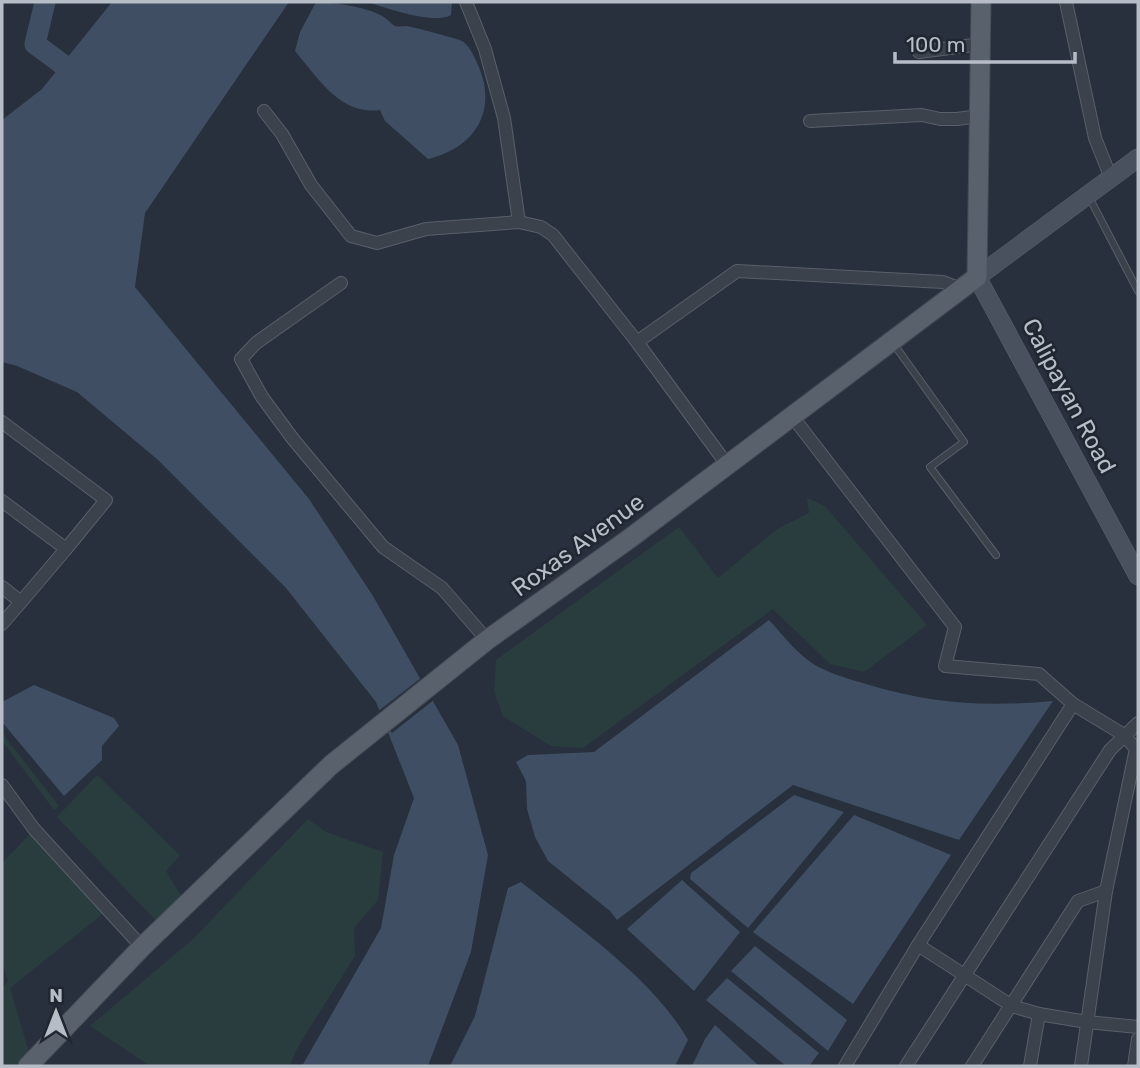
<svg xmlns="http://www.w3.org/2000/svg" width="1140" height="1068" font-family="Rubik,sans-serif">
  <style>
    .green { fill: #2a3d3e }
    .water { fill: #3f4e63 }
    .pier { fill: #27303c }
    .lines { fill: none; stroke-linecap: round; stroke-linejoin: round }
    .river { stroke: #3f4e63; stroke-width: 21 }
    .lane-casing { stroke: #59606a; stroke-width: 8 }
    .street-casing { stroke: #59606a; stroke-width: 14 }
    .secondary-casing { stroke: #59606a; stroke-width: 19 }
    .primary-casing { stroke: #444b55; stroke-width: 21 }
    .lane { stroke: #3b424c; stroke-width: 6 }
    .street { stroke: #3b424c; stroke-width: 12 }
    .secondary { stroke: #49515f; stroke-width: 18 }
    .primary { stroke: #59616c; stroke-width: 19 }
    .labels { text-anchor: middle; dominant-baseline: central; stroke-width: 5; stroke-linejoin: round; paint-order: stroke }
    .street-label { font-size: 24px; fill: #b7bdc7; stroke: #202731 }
  </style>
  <rect width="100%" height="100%" fill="#27303c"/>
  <g class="green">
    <polygon points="807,498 825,506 927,625 864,672 830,664 773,609 583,748 551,746 503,716 494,691 496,660 679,527 718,578 777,529 809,513"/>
    <polygon points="2,733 59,806 54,810 2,741"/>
    <polygon points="97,775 180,855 166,871 183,899 159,924 57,817"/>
    <polygon points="308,819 326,832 383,852 378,900 354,928 355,956 299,1045 289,1066 150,1066 90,1026 193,939"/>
    <polygon points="34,830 105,912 10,988 30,1056 20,1066 2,1066 2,988 8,981 2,962 2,863"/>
  </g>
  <g class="water">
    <polygon points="112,2 289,2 145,213 135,287 309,499 373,596 458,745 488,855 471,952 428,1066 302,1066 381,928 394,855 414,798 376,702 286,588 158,460 77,392 17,366 2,362 2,120 42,89"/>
    <path d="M316 2C334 2 366 7 382 16 387 18 391 24 395 26 398 27 402 26 406 26 414 27 455 38 462 41 469 45 474 56 477 63 499 109 476 148 428 159L385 121 380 110C341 116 317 77 295 51L300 32Z"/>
    <path d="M367 2H452L451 15C433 25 387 8 367 2Z"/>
    <path d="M769 620C783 635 798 655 815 665 831 674 849 679 866 684 932 704 985 707 1053 701L959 840 793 785 617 920 610 911 548 861 535 837 527 809 526 781 516 762 528 755 594 752Z"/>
    <polygon points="34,685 114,718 119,726 102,746 102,760 64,796 2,722 2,702"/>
    <polygon points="794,795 844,812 748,928 690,879 691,873"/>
    <polygon points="854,815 951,855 853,1004 753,932"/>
    <polygon points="682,880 740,932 694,991 627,929"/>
    <path d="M521 882C576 926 653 978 688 1040L675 1066H450L475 1016 508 888Z"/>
    <polygon points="755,946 847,1020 828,1051 731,971"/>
    <polygon points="727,978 819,1053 809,1066 786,1066 706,1000"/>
    <polygon points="715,1025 759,1066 692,1066 705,1039"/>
  </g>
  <polygon class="pier" points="422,677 435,699 392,733 376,713"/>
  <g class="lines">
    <polyline class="river" points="45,2 35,44 62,64 82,85"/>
    <g class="lane-casing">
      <g id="lane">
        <polyline points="1089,197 1138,291"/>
        <polyline points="893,343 964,442 930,467 996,555"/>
      </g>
    </g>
    <g class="street-casing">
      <g id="street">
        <polyline points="466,2 485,49 504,118 519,222"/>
        <polyline points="1066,2 1095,138 1111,178"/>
        <polyline points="919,52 981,44"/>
        <polyline points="264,111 282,134 311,185 351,236 377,243 426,229 519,222 541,227 553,235 637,342 728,466"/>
        <polyline points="810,121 922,115 940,119 957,119 979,116"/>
        <polyline points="341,283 256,343 241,359 262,397 293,439 383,547 442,588 487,640"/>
        <polyline points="637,342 737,271 943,282 961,289"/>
        <polyline points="792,416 955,627 945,666 1039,674 1073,704"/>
        <polyline points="2,422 106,500 66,549"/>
        <polyline points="2,501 66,549 21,602"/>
        <polyline points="2,587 21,602 2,624"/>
        <polyline points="2,785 34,829 142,947"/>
        <polyline points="918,945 1012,1006 1039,1014 1087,1022 1138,1027"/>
        <polyline points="845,1066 918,945 1073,704 1124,735 1136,749 1106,891 1081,1066"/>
        <polyline points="906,1066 1110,750 1138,723"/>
        <polyline points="972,1066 1078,901 1106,891"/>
        <polyline points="1030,1066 1039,1014"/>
        <polyline points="1134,1066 1138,1039"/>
      </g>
    </g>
    <g class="secondary-casing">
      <polyline id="secondary" points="1138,158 977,277 1138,576"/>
    </g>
    <g class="primary-casing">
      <polyline id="primary" points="28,1066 142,947 331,765 487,640 629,539 977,277 981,2"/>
    </g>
    <use href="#lane" class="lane"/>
    <use href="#street" class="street"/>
    <use href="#secondary" class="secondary"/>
    <use href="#primary" class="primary"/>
  </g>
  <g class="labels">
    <g class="street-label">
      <text transform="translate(1069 396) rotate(62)">Calipayan Road</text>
      <text transform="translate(578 545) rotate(-36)">Roxas Avenue</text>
    </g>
  </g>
  <rect width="1140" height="1068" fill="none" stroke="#b7bdc7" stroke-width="7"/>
  <g transform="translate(56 1012)" stroke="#202731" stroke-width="5" paint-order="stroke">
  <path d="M0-5L12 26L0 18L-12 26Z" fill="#b7bdc7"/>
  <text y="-10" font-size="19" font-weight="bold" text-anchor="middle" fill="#b7bdc7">N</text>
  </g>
  <path d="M895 52v10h180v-10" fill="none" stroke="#b7bdc7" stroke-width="3.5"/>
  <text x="906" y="52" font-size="21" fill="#b7bdc7" stroke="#202731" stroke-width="5" paint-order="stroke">100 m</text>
</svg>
